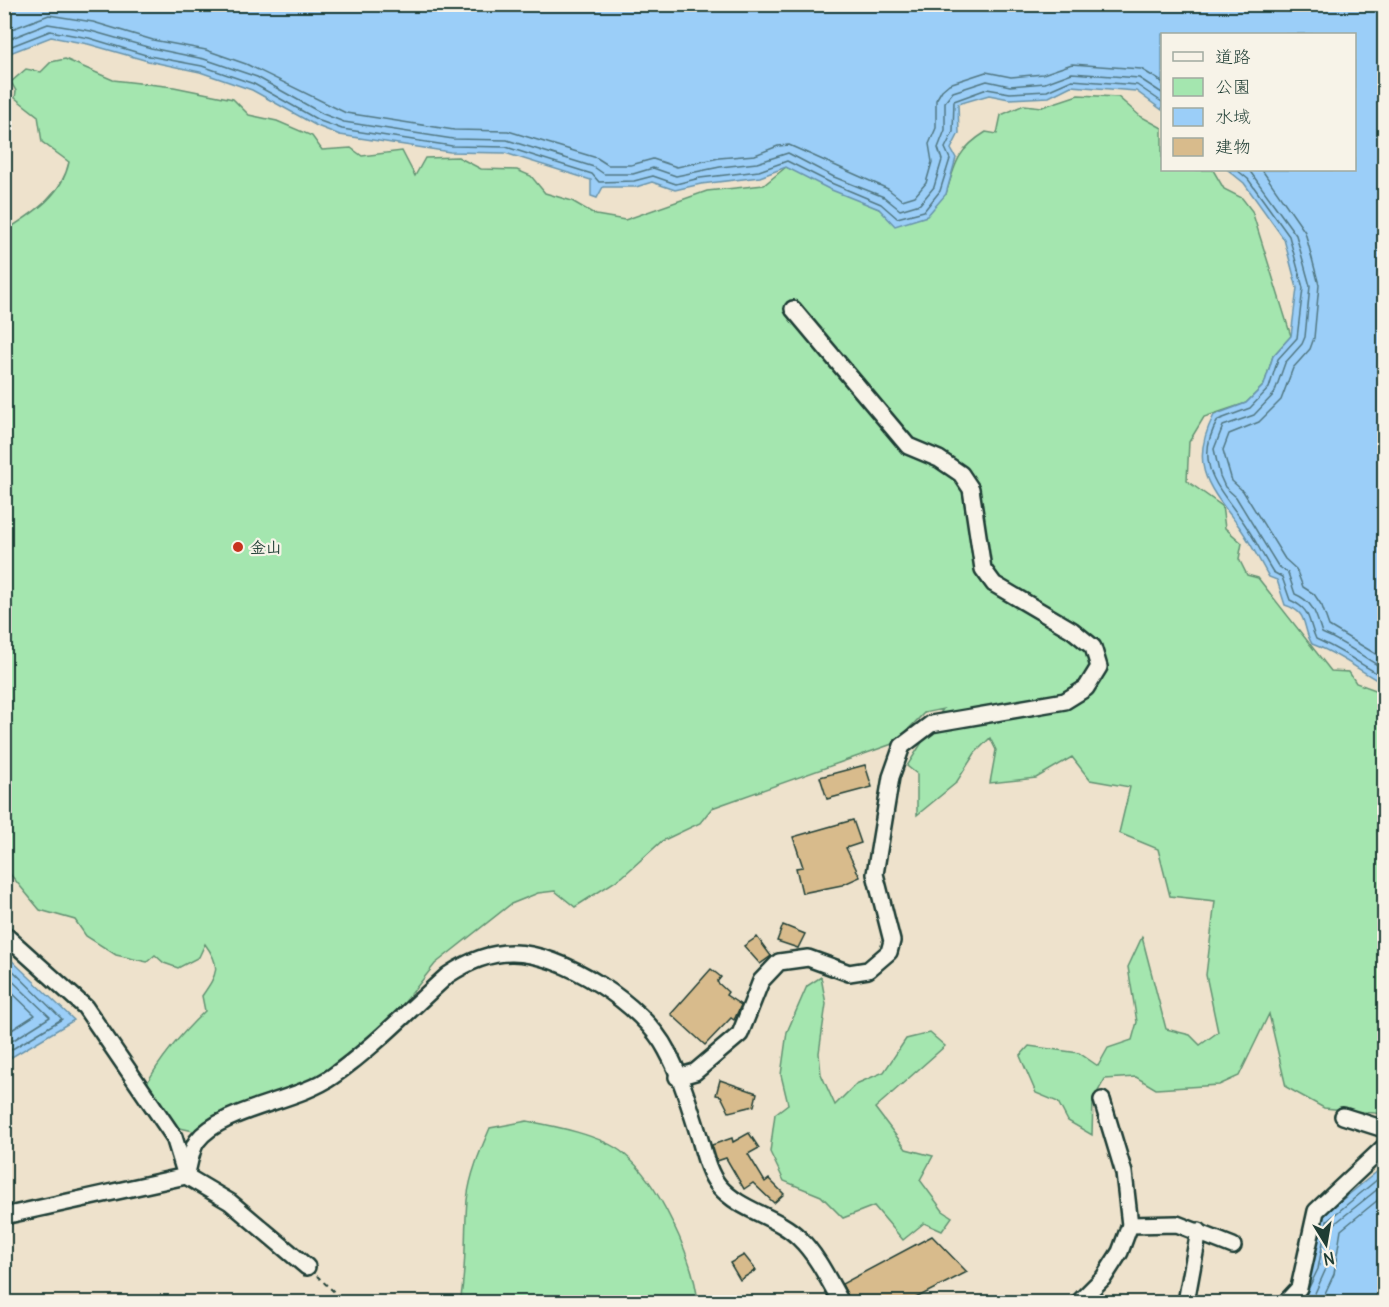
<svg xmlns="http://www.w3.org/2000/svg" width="1389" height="1307" font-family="Delius,'Klee One',sans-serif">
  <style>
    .green { fill: #a4e6af; stroke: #629272; stroke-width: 1.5 }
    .water { fill: #9bcef8; stroke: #6994aa; stroke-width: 1.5 }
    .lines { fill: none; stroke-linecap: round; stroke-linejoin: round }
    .shore { stroke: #517782; stroke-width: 1.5 }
    .building { fill: #d8bb8c; stroke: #1f3d34; stroke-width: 1.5 }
    .minor-casing { stroke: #1f3d34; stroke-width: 20 }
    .path { stroke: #1f3d34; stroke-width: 2; stroke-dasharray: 4.5 4.5; stroke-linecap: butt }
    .minor { stroke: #f7f3e8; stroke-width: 15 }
    .poi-dot { fill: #c8321e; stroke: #f7f3e8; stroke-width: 2 }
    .labels { text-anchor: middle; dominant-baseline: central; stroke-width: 4.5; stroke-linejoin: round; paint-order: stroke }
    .poi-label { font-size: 16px; font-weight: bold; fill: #1f3d34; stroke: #f7f3e8; text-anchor: start }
  </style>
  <rect width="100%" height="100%" fill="#eee2cc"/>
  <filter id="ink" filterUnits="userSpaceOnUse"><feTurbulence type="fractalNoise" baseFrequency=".0167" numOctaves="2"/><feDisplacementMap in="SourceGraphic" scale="12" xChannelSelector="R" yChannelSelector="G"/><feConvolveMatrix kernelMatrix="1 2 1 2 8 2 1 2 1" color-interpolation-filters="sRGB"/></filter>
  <g filter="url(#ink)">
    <g class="green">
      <path d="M65 59 113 80 174 87 233 99 249 115 277 121 312 136 322 150 351 148 362 156 402 151 415 176 425 158 458 157 481 169 517 170 531 176 545 193 572 201 596 215 625 220 707 191 764 185 786 167 879 209 946 194C955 163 958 149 986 132L997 134 1001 115 1024 105 1042 107 1078 95 1118 97 1140 116 1162 128V170H1213L1224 189 1242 198 1252 211 1291 336 1273 356 1264 385 1246 403 1204 417 1189 442 1187 481 1222 506 1225 528 1242 543 1239 559 1247 575 1258 578 1331 671 1349 672 1356 683 1384 693V1114L1324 1108 1286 1087 1269 1014 1239 1076 1219 1085 1156 1089 1136 1077 1105 1079 1093 1100 1092 1135 1068 1121 1058 1102 1036 1093 1020 1056 1029 1046 1079 1053 1098 1066 1108 1048 1132 1040 1137 1022 1128 967 1142 937 1166 1029 1190 1035 1200 1045 1218 1032 1206 975 1215 901 1170 896 1158 849 1119 833 1130 787 1090 780 1072 757 1036 778 990 783 996 750 990 738 975 753 956 783 917 815V774L907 766 943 709 924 713 895 743 712 808 700 823 662 841 622 877 575 907 555 891 538 893 511 904 435 964 350 1071 198 1132 171 1126 146 1085C161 1057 182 1033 205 1011L202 996C217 974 222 967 205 944L199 957 178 968 164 963 155 955 147 962 116 955 86 936 75 920 40 910 5 868V231C33 213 62 196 69 162L42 142 38 116 15 98 16 91 11 82 26 69 41 72 51 62Z"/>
      <polygon points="821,977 826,1004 819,1053 821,1074 835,1105 856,1084 884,1072 906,1039 930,1033 945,1046 875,1108 906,1149 933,1156 920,1180 943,1211 952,1217 942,1231 924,1223 903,1240 874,1206 843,1218 821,1196 784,1181 770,1152 775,1114 788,1104 781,1075 787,1032 807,986"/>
      <path d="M527 1121C554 1126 601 1135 623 1153 659 1182 693 1257 698 1302H460C467 1268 464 1235 467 1200 470 1174 480 1151 490 1128Z"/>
    </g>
    <g class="water">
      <path d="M4 5H1384V684C1360 671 1338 653 1312 644 1301 626 1310 613 1285 605L1277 580 1269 577C1259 560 1250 541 1238 525 1209 487 1188 465 1214 415L1246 403 1264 385 1273 356 1291 336 1297 288 1284 239 1244 183 1228 170H1354V34H1162V110L1136 91 1071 86 1049 97 1009 99 989 95 958 104 959 133 951 149 956 158 946 194 927 216 895 226 879 209 829 189 786 167 760 177 701 184 675 190 652 182 636 187H603L597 198 591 196V180L505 153 450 152 340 135 317 126 252 90 200 72 148 61 88 44 51 37 5 55Z"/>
      <polygon points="5,954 74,1020 5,1061 4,1061"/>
      <polygon points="1384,1166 1384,1302 1294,1302 1312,1268 1321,1217"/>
    </g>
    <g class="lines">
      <g class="shore">
        <polyline points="4,32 49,15 93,22 153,40 206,50 246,64 346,113 454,130 508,131 597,158 608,165 631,165 653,159 677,167 719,158 755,155 778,146 789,145 888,189 902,200 915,196 926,183 932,162 929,144 936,128 936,100 942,90 949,84 986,72 1011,77 1043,74 1072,64 1141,69 1162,82"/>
        <polyline points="4,41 48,24 91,31 151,48 204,59 257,77 323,114 344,122 453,139 507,140 594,167 604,174 633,174 653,168 676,176 720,167 757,163 788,153 834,177 884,197 900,210 920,204 934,187 942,160 938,148 945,130 945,102 953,92 987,81 1010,86 1045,83 1072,73 1139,78 1162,93"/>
        <polyline points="4,49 50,31 89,38 149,56 202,66 254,84 320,121 342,129 452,146 506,147 592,174 599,182 634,181 653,176 676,184 700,178 759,171 787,161 831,183 881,204 897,218 924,211 940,191 950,159 945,148 953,132 954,101 987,89 1010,93 1047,91 1072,80 1137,85 1162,102"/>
        <path d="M1237 170 1248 179 1289 236 1303 288 1297 338 1278 359 1269 388 1250 408 1218 420C1192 464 1220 489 1244 523 1255 539 1263 556 1273 572L1282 577 1290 600C1312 610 1307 619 1316 639 1340 649 1361 665 1384 677"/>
        <path d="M1249 170 1296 235 1310 286 1305 337 1302 344 1285 363 1274 394 1254 415 1223 426 1214 449 1220 476 1225 487 1236 497 1278 566 1288 573 1295 594C1314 602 1316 615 1322 633 1344 642 1363 657 1384 669"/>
        <polyline points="1262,170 1305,232 1319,285 1314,338 1310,349 1293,368 1281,400 1259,422 1229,434 1223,450 1232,481 1243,491 1285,559 1296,569 1303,587 1314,594 1322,606 1329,626 1384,659"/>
        <polyline points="4,962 62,1019 4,1054"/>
        <polyline points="4,973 50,1017 4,1046"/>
        <polyline points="4,985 35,1015 4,1035"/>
        <polyline points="1302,1302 1318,1269 1327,1221 1384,1174"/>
        <polyline points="1311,1302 1325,1271 1333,1225 1384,1184"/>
        <polyline points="1321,1302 1334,1274 1341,1230 1384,1195"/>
      </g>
    </g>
    <g class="building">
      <polygon points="865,765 872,787 827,799 820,777"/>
      <polygon points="853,820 861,843 846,848 860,877 842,885 802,893 796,868 803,867 793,837"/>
      <polygon points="783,925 805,934 798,948 777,941"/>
      <polygon points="757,937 771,956 760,964 744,946"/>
      <polygon points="711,969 721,977 717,982 728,992 726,995 741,1005 734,1020 731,1018 705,1045 671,1014"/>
      <polygon points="720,1080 757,1093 754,1106 729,1112 721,1096 716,1095"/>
      <polygon points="749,1133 759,1148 748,1154 765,1182 769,1179 784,1194 774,1203 753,1183 744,1189 726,1158 717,1161 712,1145 732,1138 733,1142"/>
      <polygon points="932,1236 967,1272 908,1302 851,1302 842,1284"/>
      <polygon points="744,1255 756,1270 740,1280 730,1263"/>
    </g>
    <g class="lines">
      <g class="minor-casing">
        <g id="minor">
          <polyline points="4,934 85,1007 174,1137 186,1176"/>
          <polyline points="677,1077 695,1072 740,1034 761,981 779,962 808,958 849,973 868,970 889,952 892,941 875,874 891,777 902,746 931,724 1065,701 1086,688 1099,667 1093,647 1072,630 994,584 983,569 971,489 961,474 939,459 908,446 793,309"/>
          <polyline points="1343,1116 1384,1129"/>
          <path d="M186 1176C189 1167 191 1149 197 1141 222 1108 297 1102 333 1076 374 1047 410 1009 448 975 466 963 488 953 511 953 562 952 644 1005 667 1051 681 1076 690 1108 699 1136 704 1153 708 1173 719 1186 740 1211 777 1216 799 1238 817 1255 829 1281 841 1302"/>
          <polyline points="4,1216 186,1176 230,1202 307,1267"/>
          <polyline points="1130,1225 1177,1224 1233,1246"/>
          <polyline points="1079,1302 1104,1277 1120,1252 1130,1225 1124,1173 1102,1100"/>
          <polyline points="1186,1302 1199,1231"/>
          <polyline points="1286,1302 1299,1288 1316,1211 1384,1147"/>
        </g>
      </g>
      <polyline class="path" points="317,1276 345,1302"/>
      <use href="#minor" class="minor"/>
    </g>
  </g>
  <circle class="poi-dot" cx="238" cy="547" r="6"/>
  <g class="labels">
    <g class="poi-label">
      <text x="250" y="547">金山</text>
    </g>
  </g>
  <rect width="1389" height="1307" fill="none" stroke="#f7f3e8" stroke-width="24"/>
  <rect x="12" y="12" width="1365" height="1283" fill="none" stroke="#1f3d34" stroke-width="2" filter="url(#ink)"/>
  <rect x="1161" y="33" width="195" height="138" fill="#f7f3e8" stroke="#a1aaa0" stroke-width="1.5"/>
  <rect x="1173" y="52" width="30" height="9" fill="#f7f3e8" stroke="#a1aaa0" stroke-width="1.5"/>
  <text x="1215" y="63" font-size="18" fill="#1f3d34">道路</text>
  <rect x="1173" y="78" width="30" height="18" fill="#a4e6af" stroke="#a1aaa0" stroke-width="1.5"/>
  <text x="1215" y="93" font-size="18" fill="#1f3d34">公園</text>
  <rect x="1173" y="108" width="30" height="18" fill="#9bcef8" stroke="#a1aaa0" stroke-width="1.5"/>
  <text x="1215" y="123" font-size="18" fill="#1f3d34">水域</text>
  <rect x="1173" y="138" width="30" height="18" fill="#d8bb8c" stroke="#a1aaa0" stroke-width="1.5"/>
  <text x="1215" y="153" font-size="18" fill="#1f3d34">建物</text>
  <g transform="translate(1326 1244) rotate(169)" stroke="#f7f3e8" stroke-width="4.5" paint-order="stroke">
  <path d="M0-4.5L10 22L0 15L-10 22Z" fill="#1f3d34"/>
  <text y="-9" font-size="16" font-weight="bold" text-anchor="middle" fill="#1f3d34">N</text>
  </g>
</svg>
